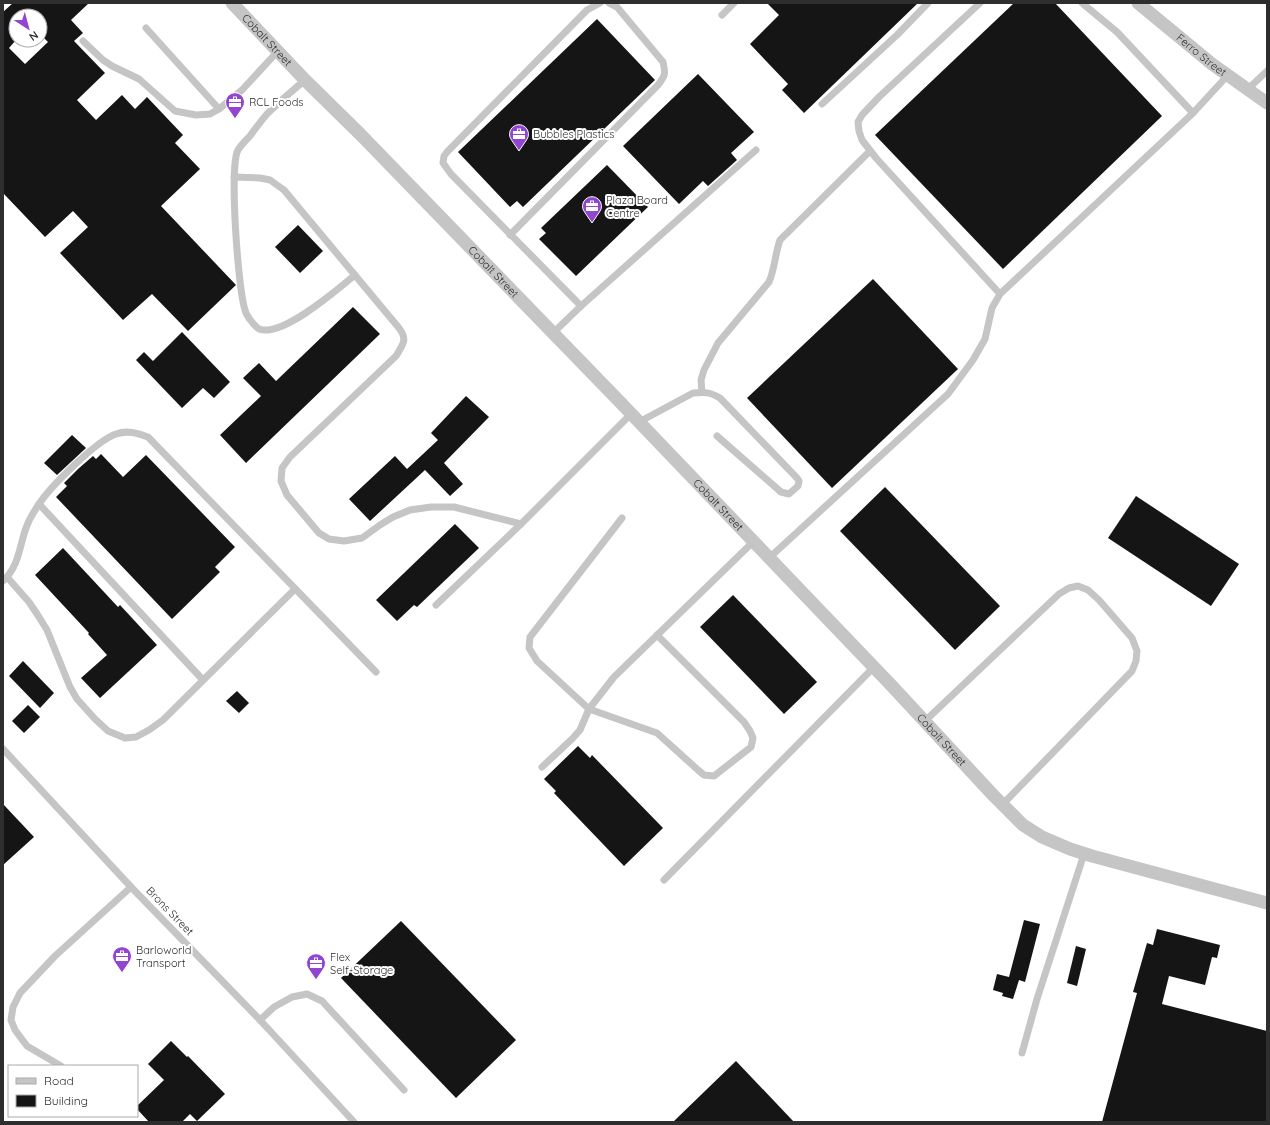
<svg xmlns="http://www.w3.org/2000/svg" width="1270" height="1125" font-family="Quicksand,sans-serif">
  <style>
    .building { fill: #151515; fill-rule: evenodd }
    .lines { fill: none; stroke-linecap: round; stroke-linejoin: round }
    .lane { stroke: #c5c5c5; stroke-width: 7 }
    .street { stroke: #c5c5c5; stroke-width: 13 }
    .labels { text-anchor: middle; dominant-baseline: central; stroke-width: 4; stroke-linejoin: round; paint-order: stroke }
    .street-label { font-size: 11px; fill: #2e2e2e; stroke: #fff }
    .poi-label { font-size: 11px; fill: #2e2e2e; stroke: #fff; text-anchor: start }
  </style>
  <rect width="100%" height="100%" fill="#fff"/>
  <g class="building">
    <path d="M13 3H89L71 20 83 33 74 41 105 73 77 100 96 120 122 95 135 109 147 97 183 135 175 143 200 169 161 206 236 285 188 331 152 294 123 320 60 253 88 227 73 211 45 237 3 193V12ZM16 16H40V34L48 42 25 64 9 48 16 40Z"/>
    <polygon points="767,3 918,3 804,113 782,90 788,84 750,44 779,15"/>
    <polygon points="1014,3 1055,3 1162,116 1003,269 875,135"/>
    <polygon points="597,19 655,80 523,207 517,201 510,207 458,152"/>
    <polygon points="698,74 754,132 731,153 737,160 708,186 703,181 679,204 623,146"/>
    <polygon points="607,165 648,207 576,276 539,239 546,233 541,228"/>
    <polygon points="298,225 323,251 300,273 275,247"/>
    <polygon points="873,279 958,369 832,488 747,398"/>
    <polygon points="353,307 380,334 246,463 220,435 261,396 243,378 259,363 276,381"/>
    <polygon points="182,332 230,382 214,398 203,388 182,408 136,360 144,352 153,361"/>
    <polygon points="466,396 489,417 444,463 463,484 450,496 425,470 370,521 349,499 395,456 407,469 438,440 431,433"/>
    <polygon points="72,435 86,448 57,475 44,463"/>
    <polygon points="101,454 123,477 146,455 235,547 215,567 220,572 172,619 56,497 67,486 64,483 78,469 93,456 96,459"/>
    <polygon points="885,487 1000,606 955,650 840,531"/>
    <polygon points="1136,496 1239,564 1211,606 1108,538"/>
    <polygon points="455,524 479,548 417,607 414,605 397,621 376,600"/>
    <polygon points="63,548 118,607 120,605 157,645 100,698 81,678 107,655 88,634 89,633 35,575"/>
    <polygon points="733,595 817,682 784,714 700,627"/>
    <polygon points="23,661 54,693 40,708 9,676"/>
    <polygon points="237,691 249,703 239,713 226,701"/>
    <polygon points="28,705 40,717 24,733 12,721"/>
    <polygon points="578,746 590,758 592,755 663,828 624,866 554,793 556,791 544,779"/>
    <polygon points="3,804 34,837 3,865"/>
    <polygon points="1024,920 1040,924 1025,982 1019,980 1013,999 1002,996 1003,993 993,990 997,974 1009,977"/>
    <polygon points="401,921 516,1040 456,1098 341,978"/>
    <polygon points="1157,929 1220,945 1217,958 1212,957 1205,985 1169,976 1162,1004 1267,1031 1267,1122 1102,1122 1137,993 1133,992 1147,943 1153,945"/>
    <polygon points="1076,946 1086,949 1077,986 1067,983"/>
    <polygon points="171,1041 187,1057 188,1056 225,1094 197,1121 190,1114 182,1122 149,1122 137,1109 137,1106 164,1080 148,1064"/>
    <polygon points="736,1061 794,1122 673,1122"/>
  </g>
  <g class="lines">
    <g class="lane">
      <polyline points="980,3 879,97 862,115 858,122 859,131 862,140 876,158 1000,294"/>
      <polyline points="1082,3 1117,32 1193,113"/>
      <polyline points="722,15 734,3"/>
      <polyline points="146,28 219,109"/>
      <polyline points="83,41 103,60 112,66 139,79 175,111 196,115 210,114 219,109 242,90 278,51"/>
      <path d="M305 80C292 91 279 102 267 114 261 121 255 129 250 136 246 140 241 145 238 150 229 166 238 289 245 310 246 315 254 326 259 329 282 338 338 289 355 275"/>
      <polyline points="1248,89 1267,71"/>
      <polyline points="822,104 897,35 928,3"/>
      <path d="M234 177 260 178 270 180 284 190 399 328C408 340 403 344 396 356L290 457 282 468 281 481 287 495 319 533 329 539 344 541 362 538 380 525 393 517 410 510 431 507H454L521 524"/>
      <path d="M510 235 658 85C665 76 666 74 663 62L617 7 609 3"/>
      <polyline points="581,306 451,174 443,163 444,156 447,152 587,10 600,3"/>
      <polyline points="553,333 581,306 756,150"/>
      <path d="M702 392 701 380 704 370 718 343 769 282C775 268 775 254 780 240L870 151"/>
      <path d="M639 422 693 393C705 392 710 392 720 398L797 478 799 481 798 486 789 494 781 492 717 436"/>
      <polyline points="39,504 203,680"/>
      <polyline points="622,518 530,637 529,648 537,661 589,709 657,733 698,770 704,775 714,776 751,747 753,738 750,731 744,722 657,635"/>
      <polyline points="769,558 948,394 973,360 985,339 992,308 1000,294 1193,113 1228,75"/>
      <polyline points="7,577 29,602 39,617 47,630 70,687 77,699 95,719 108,731 125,738 136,737 149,730 163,720 295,589"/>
      <path d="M3 581C21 564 19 543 28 523 31 516 35 510 39 504 51 486 96 441 116 434 127 430 137 433 148 437L376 672"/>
      <polyline points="436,605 521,524 631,414"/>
      <polyline points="925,721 1059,594 1069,588 1078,586 1088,590 1099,600 1132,638 1137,651 1136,661 1132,671 1003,804"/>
      <polyline points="3,749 131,887 260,1020 354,1122"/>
      <polyline points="542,767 572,739 580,730 589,709 614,677 753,542"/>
      <polyline points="664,880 874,667"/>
      <polyline points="260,1020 274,1007 292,997 307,994 322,1001 404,1090"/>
      <polyline points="1022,1053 1037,999 1084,854"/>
      <polyline points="61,1066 27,1046 15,1030 11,1020 13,1007 20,993 55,956 131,887"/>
    </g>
    <g class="street">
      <path id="s1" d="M232 3 305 80 361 135 619 401 891 685 993 795 1023 825 1042 837 1070 849 1092 856 1267 903"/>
      <path id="s2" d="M1138 3 1212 64 1267 103"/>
    </g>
  </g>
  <defs>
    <g id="office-pin" transform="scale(1)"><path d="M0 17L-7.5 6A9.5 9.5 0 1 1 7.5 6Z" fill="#9145d0" stroke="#fff"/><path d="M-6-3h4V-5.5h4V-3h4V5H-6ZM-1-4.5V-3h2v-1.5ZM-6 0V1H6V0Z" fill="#fff"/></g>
  </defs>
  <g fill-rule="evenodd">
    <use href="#office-pin" x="235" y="102"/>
    <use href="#office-pin" x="519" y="134"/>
    <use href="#office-pin" x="592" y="206"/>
    <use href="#office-pin" x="122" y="956"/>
    <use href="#office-pin" x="316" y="963"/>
  </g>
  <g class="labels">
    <g class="street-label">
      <text stroke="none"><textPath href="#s1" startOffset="51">Cobalt Street</textPath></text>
      <text stroke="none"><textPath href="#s2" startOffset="82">Ferro Street</textPath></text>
      <text stroke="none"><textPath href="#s1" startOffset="375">Cobalt Street</textPath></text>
      <text stroke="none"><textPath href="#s1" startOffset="699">Cobalt Street</textPath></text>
      <text stroke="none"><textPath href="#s1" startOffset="1023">Cobalt Street</textPath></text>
      <text transform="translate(170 911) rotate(46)">Brons Street</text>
    </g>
    <g class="poi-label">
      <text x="249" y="102">RCL Foods</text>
      <text x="533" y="134">Bubbles Plastics</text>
      <text x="606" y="200">Plaza Board<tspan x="606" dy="13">Centre</tspan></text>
      <text x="136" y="950">Barloworld<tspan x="136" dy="13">Transport</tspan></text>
      <text x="330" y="957">Flex<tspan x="330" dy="13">Self-Storage</tspan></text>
    </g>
  </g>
  <rect width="1270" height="1125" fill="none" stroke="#2e2e2e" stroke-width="8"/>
  <rect x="8" y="1065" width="130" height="52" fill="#ffffff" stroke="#ababab"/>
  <rect x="16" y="1078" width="20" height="6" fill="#c5c5c5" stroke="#ababab"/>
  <text x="44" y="1085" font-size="12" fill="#2e2e2e">Road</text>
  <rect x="16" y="1095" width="20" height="12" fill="#151515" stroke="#ababab"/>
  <text x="44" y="1105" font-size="12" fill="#2e2e2e">Building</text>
  <g transform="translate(28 28) rotate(144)"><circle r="19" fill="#ffffff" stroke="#ababab"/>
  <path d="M0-3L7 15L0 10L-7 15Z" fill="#9145d0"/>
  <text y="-6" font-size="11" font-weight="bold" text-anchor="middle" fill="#2e2e2e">N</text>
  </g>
</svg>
